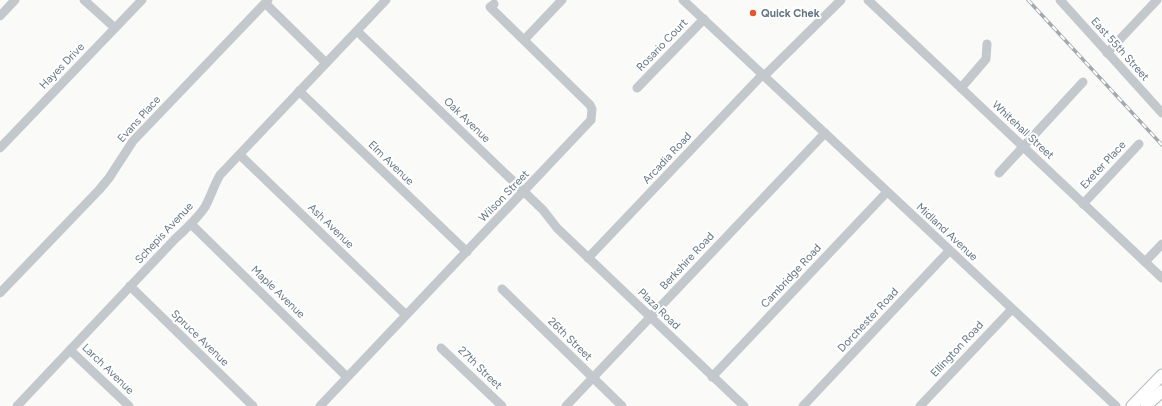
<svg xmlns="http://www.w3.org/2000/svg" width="1162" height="406" font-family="Figtree,sans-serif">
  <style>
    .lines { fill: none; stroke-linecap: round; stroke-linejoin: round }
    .major-casing { stroke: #b5babe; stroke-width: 13 }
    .minor { stroke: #c3c8cc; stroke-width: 9 }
    .major { stroke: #fff; stroke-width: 11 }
    .rail-casing { stroke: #a2aab0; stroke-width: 3.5 }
    .rail { stroke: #fff; stroke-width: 2; stroke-dasharray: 6; stroke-linecap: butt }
    .poi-dot { fill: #e4572e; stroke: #fff; stroke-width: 1.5 }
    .labels { text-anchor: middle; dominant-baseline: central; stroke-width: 4; stroke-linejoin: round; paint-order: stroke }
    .poi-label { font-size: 11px; font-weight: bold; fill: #657683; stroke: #fff; text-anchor: start }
    .street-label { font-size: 11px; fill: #657683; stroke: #fff }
  </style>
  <rect width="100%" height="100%" fill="#fafaf8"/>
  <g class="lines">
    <g class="major-casing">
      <g id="major">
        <polyline points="1132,406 1162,375"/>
        <polyline points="1146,406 1162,391"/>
      </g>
    </g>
    <g class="minor">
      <polyline points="84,0 115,28"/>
      <polyline points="683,0 1116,406"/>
      <polyline points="868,0 1162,278"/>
      <polyline points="1060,0 1162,113"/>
      <polyline points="265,3 326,63"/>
      <polyline points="0,16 15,0"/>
      <polyline points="357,31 543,210 557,228 744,406"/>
      <polyline points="524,40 562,0"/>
      <polyline points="1107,53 1157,0"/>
      <polyline points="764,76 841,0"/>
      <polyline points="637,88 704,19"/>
      <polyline points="961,88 986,59 987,44"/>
      <polyline points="299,91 467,252"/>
      <polyline points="0,148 142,0"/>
      <polyline points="240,155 406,315"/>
      <polyline points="999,173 1083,82"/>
      <polyline points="1083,204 1139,144"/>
      <polyline points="191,224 347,377"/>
      <polyline points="588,258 763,74"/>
      <polyline points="1145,262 1162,244"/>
      <polyline points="130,286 253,406"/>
      <polyline points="502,289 622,406"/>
      <polyline points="0,293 99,190 109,178 133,141 268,0"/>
      <polyline points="441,348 502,406"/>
      <polyline points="70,350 129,406"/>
      <polyline points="712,377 887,192"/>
      <path d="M17 406 175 239C186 229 197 219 205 207 211 196 214 185 220 175L386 0"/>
      <polyline points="320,406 591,120 592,109 590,105 490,7 494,4"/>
      <polyline points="566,406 825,133"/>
      <polyline points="803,406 949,251"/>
      <polyline points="920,406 1012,309"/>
    </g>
    <use href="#major" class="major"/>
    <g class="rail-casing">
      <polyline id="rail" points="1028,0 1162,145"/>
    </g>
    <use href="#rail" class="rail"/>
  </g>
  <circle class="poi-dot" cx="753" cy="13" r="4"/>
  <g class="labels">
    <g class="poi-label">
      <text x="761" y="13">Quick Chek</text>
    </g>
    <g class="street-label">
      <text transform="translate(662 45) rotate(-46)">Rosario Court</text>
      <text transform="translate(1120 49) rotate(48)">East 55th Street</text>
      <text transform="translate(62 66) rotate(-46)">Hayes Drive</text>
      <text transform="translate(139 119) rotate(-48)">Evans Place</text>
      <text transform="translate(467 120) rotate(44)">Oak Avenue</text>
      <text transform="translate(1023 130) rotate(43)">Whitehall Street</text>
      <text transform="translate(667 158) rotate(-47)">Arcadia Road</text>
      <text transform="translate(391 163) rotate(44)">Elm Avenue</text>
      <text transform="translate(1103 165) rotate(-47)">Exeter Place</text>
      <text transform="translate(504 196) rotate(-46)">Wilson Street</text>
      <text transform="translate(331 226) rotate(44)">Ash Avenue</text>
      <text transform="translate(947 232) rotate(43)">Midland Avenue</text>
      <text transform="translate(164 233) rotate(-47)">Schepis Avenue</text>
      <text transform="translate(687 261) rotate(-47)">Berkshire Road</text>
      <text transform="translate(791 276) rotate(-47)">Cambridge Road</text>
      <text transform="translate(278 292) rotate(44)">Maple Avenue</text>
      <text transform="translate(659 309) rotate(44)">Plaza Road</text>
      <text transform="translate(868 320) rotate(-47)">Dorchester Road</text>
      <text transform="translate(200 338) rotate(44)">Spruce Avenue</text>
      <text transform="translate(570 339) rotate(44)">26th Street</text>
      <text transform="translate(957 349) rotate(-47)">Ellington Road</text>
      <text transform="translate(480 368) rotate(44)">27th Street</text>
      <text transform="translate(108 369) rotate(44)">Larch Avenue</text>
    </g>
  </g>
</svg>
